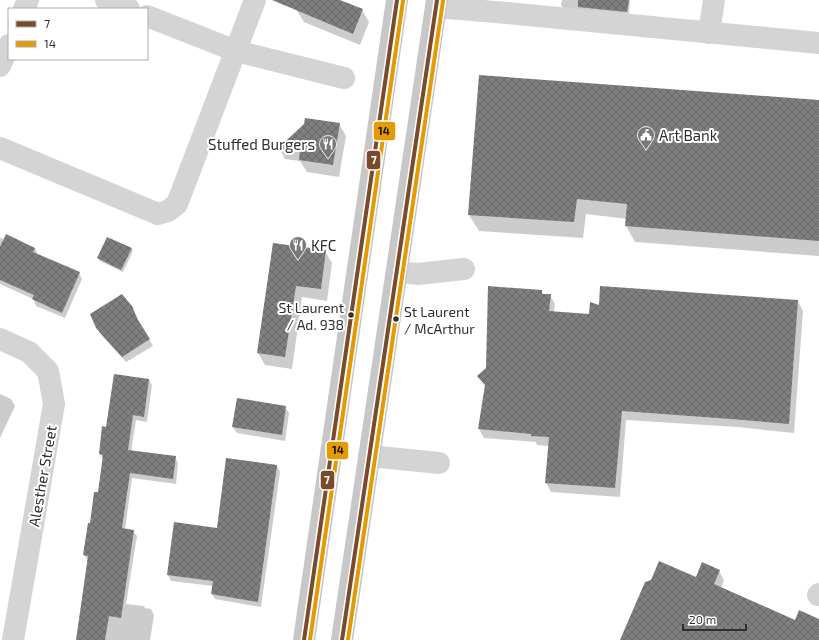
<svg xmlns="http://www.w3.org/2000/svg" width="819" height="640" font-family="'Exo 2',sans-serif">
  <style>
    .shadow { fill: #0003 }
    .building { fill: url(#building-cross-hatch) }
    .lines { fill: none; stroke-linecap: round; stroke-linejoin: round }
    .minor { stroke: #d4d4d4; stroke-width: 22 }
    .major { stroke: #c7c7c7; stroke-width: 22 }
    .bus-1-casing { stroke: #fff; stroke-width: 7 }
    .bus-2-casing { stroke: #fff; stroke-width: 7 }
    .bus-1 { stroke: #7a4b2a; stroke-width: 4 }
    .bus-2 { stroke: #e39a05; stroke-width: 4 }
    .bus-dot { fill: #2f2f2f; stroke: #fff; stroke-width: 1.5 }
    .labels { text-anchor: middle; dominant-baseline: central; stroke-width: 4; stroke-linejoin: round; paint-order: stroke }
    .bus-label { font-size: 14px; fill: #2f2f2f; stroke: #fff; text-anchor: end }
    .poi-label { font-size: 15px; fill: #2f2f2f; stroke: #fff; text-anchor: start }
    .street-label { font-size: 15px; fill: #2f2f2f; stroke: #fff }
    .line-badge { stroke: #fff; stroke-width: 1.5 }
    .badge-label { font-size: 11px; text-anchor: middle; font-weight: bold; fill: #fff }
    .pale-badge-label { font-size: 11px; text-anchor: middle; font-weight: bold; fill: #111 }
  </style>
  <defs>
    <pattern id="building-cross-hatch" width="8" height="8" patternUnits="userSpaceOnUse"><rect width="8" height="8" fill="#7f7f7f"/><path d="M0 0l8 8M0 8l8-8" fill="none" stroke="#686868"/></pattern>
  </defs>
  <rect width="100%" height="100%" fill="#fff"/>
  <g class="shadow">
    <polygon points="302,0 338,0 362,10 369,22 360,45 304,22 297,11"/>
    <polygon points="562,0 630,0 629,14 563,8 561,5"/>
    <polygon points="819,101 819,256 635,242 626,226 627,219 586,214 583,238 479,231 469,215"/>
    <polygon points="339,124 346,136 339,177 307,172 300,161 285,159 279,148"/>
    <polygon points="0,238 35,248 38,255 79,273 82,279 65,318 36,306 33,299 0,284"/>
    <polygon points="274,244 325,251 332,263 327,301 302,297 292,369 265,365 258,353"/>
    <polygon points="131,248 133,251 123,272 100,261 98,258"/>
    <polygon points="542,291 544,295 550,295 555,304 554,313 590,315 599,306 798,301 803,311 794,433 737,427 626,420 620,497 551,492 546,483 549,446 537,445 536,442 484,438 479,429 486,387 478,376 487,368"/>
    <polygon points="141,326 153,346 126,362 101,335 97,328"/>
    <polygon points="149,380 152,385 147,422 136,420 131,452 175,457 178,463 176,484 132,478 125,530 133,531 137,536 126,604 144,606 145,608 151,609 154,615 150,640 77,640 88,560 84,555 90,525 99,493 103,460 100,454 107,428"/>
    <polygon points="0,394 11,399 15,406 0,438"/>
    <polygon points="285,407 289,413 285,441 237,433 233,427"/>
    <polygon points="277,466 280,472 261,607 215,599 212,594 213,586 171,581 168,575 217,529"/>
    <polygon points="719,571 724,580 721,588 795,621 819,620 819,640 621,640 697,578"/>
  </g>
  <g class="building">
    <polygon points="272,0 340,0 363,9 353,34"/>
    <polygon points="578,0 629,0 627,12 578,7"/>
    <polygon points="479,75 819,100 819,241 625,226 627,204 577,199 574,222 468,215"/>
    <polygon points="305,118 340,123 333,165 299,160 300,150 278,148 304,124"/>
    <polygon points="6,234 35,248 33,252 80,272 62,313 32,299 34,295 0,280 0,247"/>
    <polygon points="107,237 132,248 121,270 97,258"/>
    <polygon points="273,243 326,250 321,289 296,286 285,357 257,353"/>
    <polygon points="488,286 542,290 542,294 551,294 549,311 589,314 590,302 599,305 600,286 798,300 789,424 731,419 622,411 615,488 545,483 549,437 531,436 531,434 478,429 485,385 477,376 486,368"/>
    <polygon points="122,294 132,306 138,320 150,339 122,357 96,328 90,314"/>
    <polygon points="114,374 149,379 144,417 133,415 128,450 176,456 173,479 130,473 122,528 134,530 121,618 109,616 105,640 76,640 88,556 83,555 88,523 90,523 94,492 98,492 103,455 99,454 102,426 106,427"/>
    <polygon points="237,398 286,406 282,435 232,427"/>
    <polygon points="226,458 277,465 258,602 211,594 213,581 167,575 174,522 217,528"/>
    <polygon points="659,561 696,577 702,562 720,570 714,584 795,620 799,610 819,619 819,640 620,640 645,582 651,580"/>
  </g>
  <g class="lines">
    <g class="minor">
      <polyline points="106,0 129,9"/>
      <polyline points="436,7 507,13 819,43"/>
      <polyline points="24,9 28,0"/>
      <polyline points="147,16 236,51 344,78"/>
      <polyline points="709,33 714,0"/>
      <polyline points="0,66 9,45"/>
      <polyline points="0,148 158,214 168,211 177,204 255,0"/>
      <polyline points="397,272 418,274 464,269"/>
      <polyline points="0,339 29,352 48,371 54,404 13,640"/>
      <polyline points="369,456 439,463"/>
      <polyline points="818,595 819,594"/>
    </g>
    <g class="major">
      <polyline points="304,640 397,0"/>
      <polyline points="342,640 437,0"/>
    </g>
    <g class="bus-1-casing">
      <g id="bus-1">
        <polyline points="304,640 397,0"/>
        <polyline points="342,640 437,0"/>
      </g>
    </g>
    <g class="bus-2-casing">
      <g id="bus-2">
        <polyline points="310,640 403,1"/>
        <polyline points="348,640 443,1"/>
      </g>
    </g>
    <use href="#bus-1" class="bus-1"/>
    <use href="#bus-2" class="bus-2"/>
  </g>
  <defs>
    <g id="civic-pin" transform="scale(0.9)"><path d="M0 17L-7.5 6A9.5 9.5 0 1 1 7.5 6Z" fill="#787878" stroke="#fff"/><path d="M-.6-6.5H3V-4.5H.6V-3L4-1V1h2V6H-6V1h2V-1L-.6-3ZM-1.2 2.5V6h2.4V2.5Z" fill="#fff"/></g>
    <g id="restaurant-pin" transform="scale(0.9)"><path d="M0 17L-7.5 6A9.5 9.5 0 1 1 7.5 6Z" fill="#787878" stroke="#fff"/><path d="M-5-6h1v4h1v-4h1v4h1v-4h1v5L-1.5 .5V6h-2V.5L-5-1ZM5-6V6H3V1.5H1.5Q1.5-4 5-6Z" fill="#fff"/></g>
  </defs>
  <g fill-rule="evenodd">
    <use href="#civic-pin" x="646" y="135"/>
    <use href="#restaurant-pin" x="328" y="144"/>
    <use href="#restaurant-pin" x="298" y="245"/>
  </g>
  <g class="bus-dot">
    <circle cx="351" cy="315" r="3.5"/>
    <circle cx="396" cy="319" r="3.5"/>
  </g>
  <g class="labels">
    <g class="bus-label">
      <text x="344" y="307">St Laurent<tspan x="344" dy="17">/ Ad. 938</tspan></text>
      <text x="404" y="311" text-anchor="start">St Laurent<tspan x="404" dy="17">/ McArthur</tspan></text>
    </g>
    <g class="poi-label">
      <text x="659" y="135">Art Bank</text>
      <text x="315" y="144" text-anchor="end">Stuffed Burgers</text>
      <text x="311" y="245">KFC</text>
    </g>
    <g class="street-label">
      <text transform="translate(42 476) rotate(-80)">Alesther Street</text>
    </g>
  </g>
  <g class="line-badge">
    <rect x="373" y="121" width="23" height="20" rx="4" fill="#e39a05"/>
    <rect x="366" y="150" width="15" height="20" rx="4" fill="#7a4b2a"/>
    <rect x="326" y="441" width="23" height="19" rx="4" fill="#e39a05"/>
    <rect x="320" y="470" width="15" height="20" rx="4" fill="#7a4b2a"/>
  </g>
  <g class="badge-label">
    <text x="374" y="164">7</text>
    <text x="327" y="484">7</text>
  </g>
  <g class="pale-badge-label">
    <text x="384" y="135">14</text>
    <text x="338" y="454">14</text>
  </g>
  <rect x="8" y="8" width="140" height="52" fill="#ffffff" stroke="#acacac"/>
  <rect x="16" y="21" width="20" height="6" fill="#7a4b2a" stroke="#acacac"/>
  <text x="44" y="28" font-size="12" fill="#2f2f2f">7</text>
  <rect x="16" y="41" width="20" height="6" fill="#e39a05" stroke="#acacac"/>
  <text x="44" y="48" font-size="12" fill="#2f2f2f">14</text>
  <path d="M683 624v6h63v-6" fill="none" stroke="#2f2f2f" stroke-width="2"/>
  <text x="689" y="624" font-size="12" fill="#2f2f2f" stroke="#ffffff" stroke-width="3" paint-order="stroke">20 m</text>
</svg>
